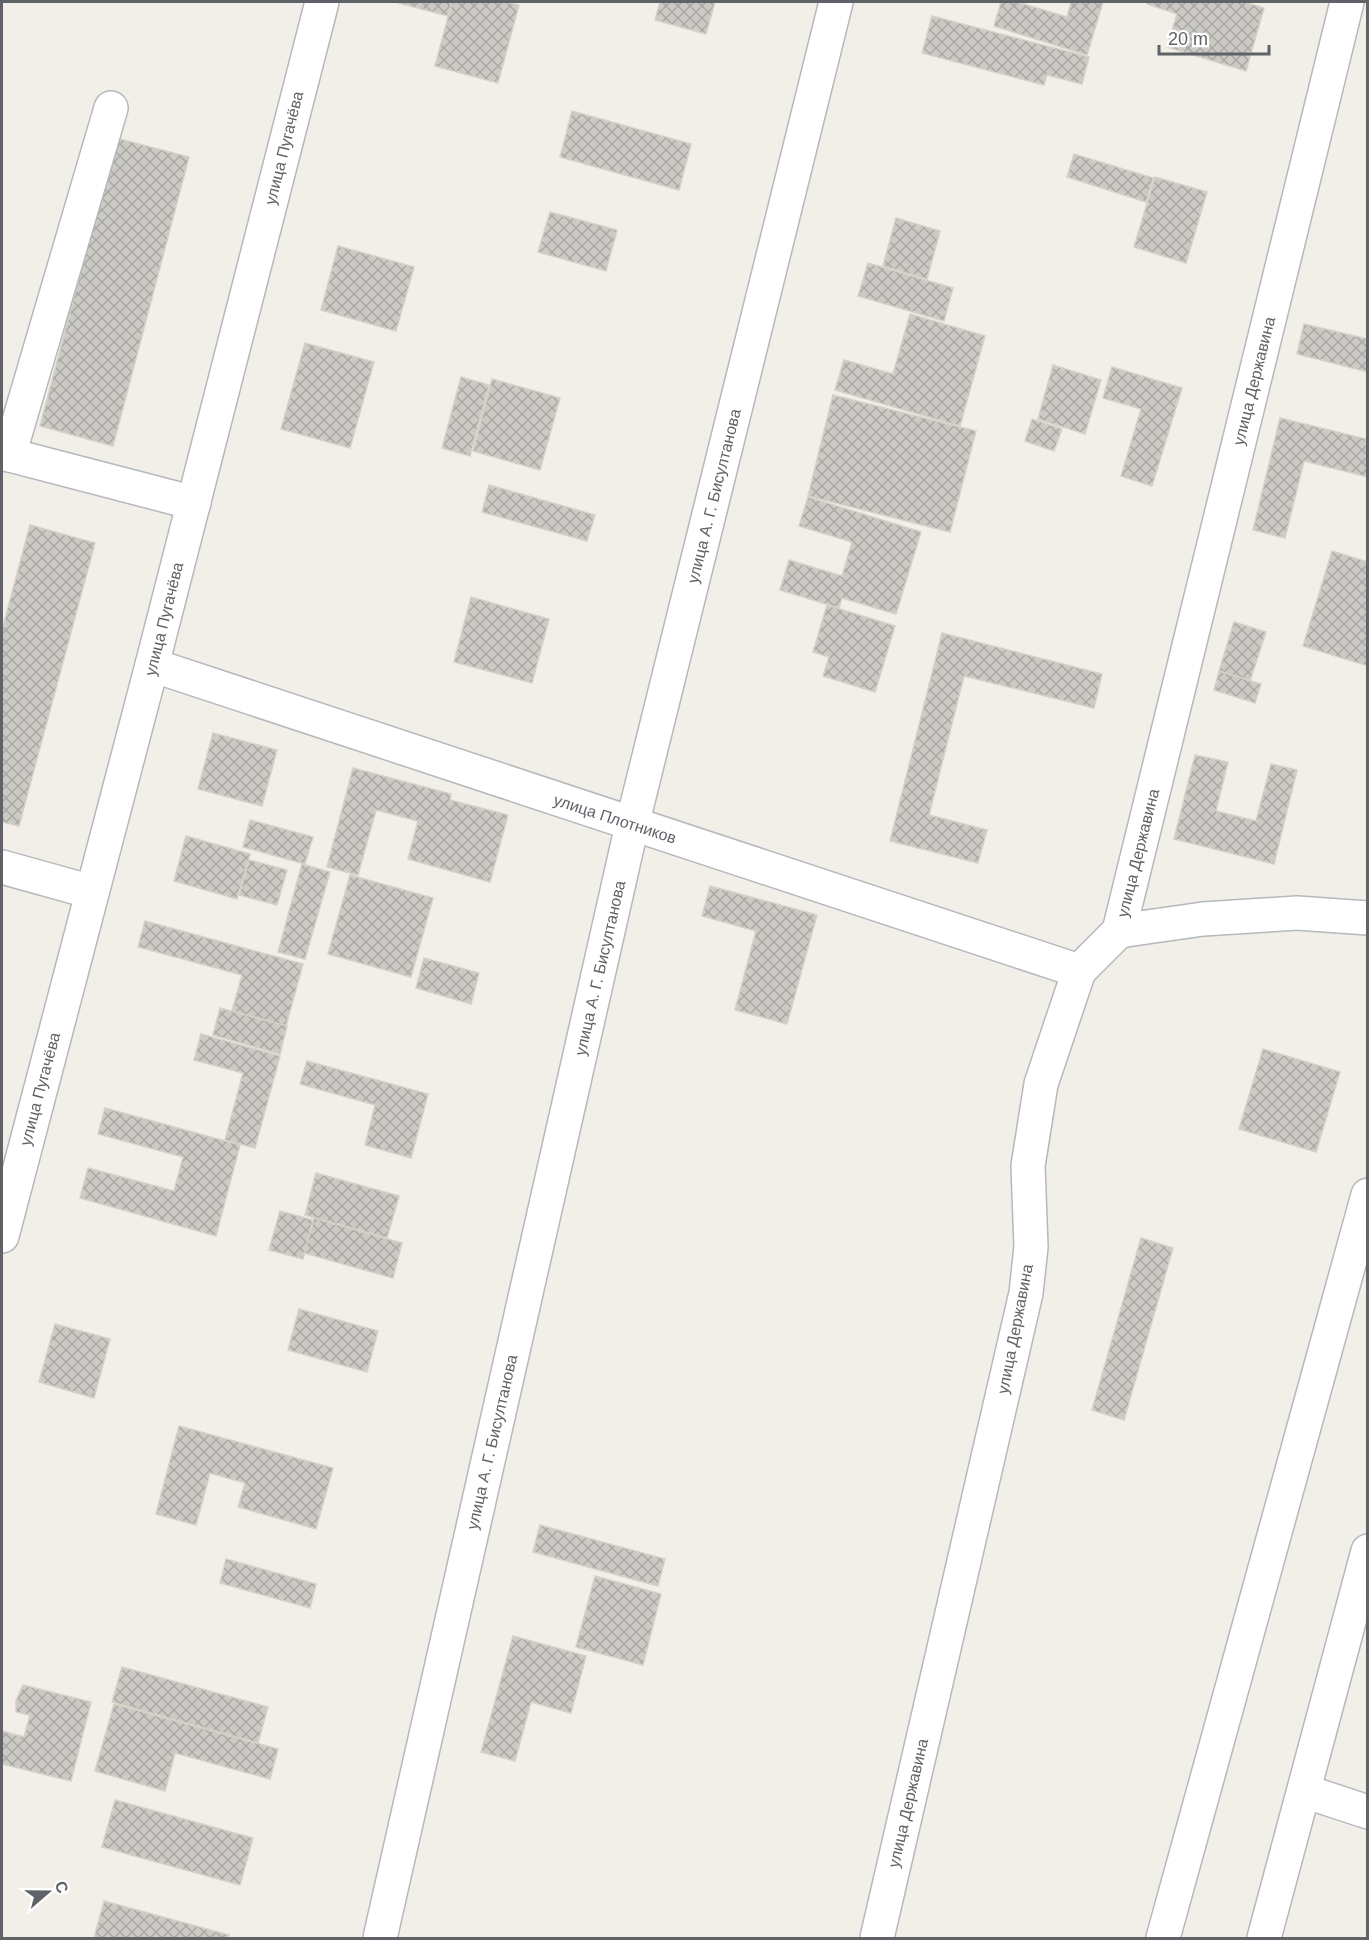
<svg xmlns="http://www.w3.org/2000/svg" width="1369" height="1940" font-family="Arial,sans-serif">
  <style>
    .building { fill: url(#building-cross-hatch); stroke: #d6d1c6; stroke-width: 1.5 }
    .lines { fill: none; stroke-linecap: round; stroke-linejoin: round }
    .minor-casing { stroke: #b5b8bc; stroke-width: 36 }
    .minor { stroke: #fff; stroke-width: 33 }
    .labels { text-anchor: middle; dominant-baseline: central; stroke-width: 5; stroke-linejoin: round; paint-order: stroke }
    .street-label { font-size: 16px; fill: #5f6368; stroke: #fff }
  </style>
  <defs>
    <pattern id="building-cross-hatch" width="8" height="8" patternUnits="userSpaceOnUse" patternTransform="scale(1.5)"><rect width="8" height="8" fill="#cccac5"/><path d="M0 0l8 8M0 8l8-8" fill="none" stroke="#a9a8a4"/></pattern>
  </defs>
  <rect width="100%" height="100%" fill="#f1efe8"/>
  <g class="building">
    <polygon points="395,2 452,2 448,16"/>
    <polygon points="452,2 505,2 519,5 498,83 435,66"/>
    <polygon points="660,2 715,2 706,34 655,20"/>
    <polygon points="1001,2 1017,2 1067,17 1071,2 1103,2 1087,55 994,26"/>
    <polygon points="1147,2 1244,2 1264,8 1246,71 1167,47 1177,14 1147,4"/>
    <polygon points="932,16 1089,57 1082,84 1047,75 1044,85 922,53"/>
    <polygon points="572,111 691,144 679,190 560,157"/>
    <polygon points="116,138 189,157 113,446 40,426"/>
    <polygon points="1074,154 1153,178 1146,202 1067,177"/>
    <polygon points="1155,177 1207,192 1186,263 1134,247"/>
    <polygon points="550,212 617,230 606,271 538,252"/>
    <polygon points="896,218 940,231 927,279 883,266"/>
    <polygon points="338,246 414,267 396,331 321,310"/>
    <polygon points="868,263 953,288 944,321 858,296"/>
    <polygon points="910,314 985,336 960,426 835,390 844,360 893,374"/>
    <polygon points="1304,324 1368,339 1368,372 1297,354"/>
    <polygon points="305,343 374,362 350,448 281,429"/>
    <polygon points="1053,365 1101,380 1085,434 1038,419"/>
    <polygon points="1112,367 1182,388 1152,486 1121,476 1141,409 1103,398"/>
    <polygon points="461,377 489,385 470,456 442,448"/>
    <polygon points="492,379 560,398 540,470 473,451"/>
    <polygon points="833,395 976,431 950,532 808,496"/>
    <polygon points="1280,418 1366,439 1365,444 1368,444 1368,477 1304,461 1285,538 1253,530"/>
    <polygon points="1032,419 1062,429 1054,451 1025,441"/>
    <polygon points="489,485 595,515 587,541 482,512"/>
    <polygon points="808,497 921,532 896,614 842,598 839,608 780,590 789,560 842,576 852,542 799,526"/>
    <polygon points="30,525 95,543 19,826 2,822 2,630"/>
    <polygon points="1332,551 1368,562 1368,666 1303,646"/>
    <polygon points="471,597 549,619 532,683 454,662"/>
    <polygon points="827,605 895,626 875,692 823,676 829,657 813,652"/>
    <polygon points="1234,622 1266,632 1250,681 1219,671"/>
    <polygon points="942,633 1102,674 1094,708 964,676 929,815 987,830 978,863 890,841"/>
    <polygon points="1219,671 1261,684 1255,703 1214,690"/>
    <polygon points="213,733 277,750 262,806 198,789"/>
    <polygon points="1195,755 1228,762 1216,811 1256,821 1271,764 1297,770 1274,864 1174,839"/>
    <polygon points="353,768 451,794 450,800 508,815 490,882 408,859 418,821 376,810 358,875 327,867"/>
    <polygon points="250,820 313,837 305,864 243,847"/>
    <polygon points="186,836 250,854 237,899 174,881"/>
    <polygon points="249,860 287,870 277,905 239,895"/>
    <polygon points="302,864 330,872 305,959 278,952"/>
    <polygon points="350,875 433,898 411,977 328,954"/>
    <polygon points="710,886 817,915 787,1024 735,1010 756,931 702,916"/>
    <polygon points="145,921 303,964 286,1026 232,1011 242,975 138,947"/>
    <polygon points="424,958 479,973 471,1004 416,988"/>
    <polygon points="220,1008 287,1026 280,1054 213,1035"/>
    <polygon points="201,1034 280,1056 255,1148 225,1140 243,1073 194,1060"/>
    <polygon points="1263,1049 1340,1072 1316,1152 1239,1129"/>
    <polygon points="307,1061 428,1094 411,1158 365,1145 375,1105 300,1084"/>
    <polygon points="105,1108 240,1145 216,1236 80,1198 88,1168 174,1191 183,1157 98,1134"/>
    <polygon points="316,1173 399,1196 387,1238 305,1215"/>
    <polygon points="280,1211 313,1220 303,1259 269,1250"/>
    <polygon points="314,1218 402,1243 393,1278 304,1253"/>
    <polygon points="1141,1238 1173,1248 1124,1420 1092,1410"/>
    <polygon points="299,1309 378,1331 367,1372 288,1350"/>
    <polygon points="55,1324 110,1339 94,1398 39,1382"/>
    <polygon points="179,1426 333,1468 316,1529 238,1507 245,1483 210,1473 196,1525 156,1514"/>
    <polygon points="540,1525 665,1559 658,1586 533,1552"/>
    <polygon points="226,1559 316,1584 310,1608 220,1583"/>
    <polygon points="595,1576 661,1594 643,1665 576,1647"/>
    <polygon points="513,1636 586,1656 571,1713 531,1702 515,1761 481,1752"/>
    <polygon points="122,1667 268,1707 258,1743 112,1702"/>
    <polygon points="23,1685 91,1702 71,1781 2,1764 2,1731 24,1737 30,1715 16,1712 16,1701"/>
    <polygon points="114,1704 278,1749 270,1779 175,1753 165,1791 95,1771"/>
    <polygon points="115,1800 253,1838 240,1885 102,1847"/>
    <polygon points="104,1901 229,1935 228,1938 94,1938"/>
  </g>
  <g class="lines">
    <g class="minor-casing">
      <g id="minor">
        <polyline points="2,453 194,503"/>
        <polyline points="9,455 111,108"/>
        <polyline points="152,665 1079,971"/>
        <polyline points="2,867 92,892"/>
        <polyline points="1119,931 1203,919 1297,913 1368,918"/>
        <polyline points="2,1236 152,665 322,2"/>
        <polyline points="1304,1791 1368,1812"/>
        <polyline points="380,1938 632,825 836,2"/>
        <polyline points="877,1938 1026,1293 1031,1247 1028,1166 1041,1084 1079,971 1119,931 1347,2"/>
        <polyline points="1163,1938 1368,1195"/>
        <polyline points="1264,1938 1368,1551"/>
      </g>
    </g>
    <use href="#minor" class="minor"/>
  </g>
  <g class="labels">
    <g class="street-label">
      <text transform="translate(284 148) rotate(-76)">улица Пугачёва</text>
      <text transform="translate(1254 381) rotate(-76)">улица Державина</text>
      <text transform="translate(714 496) rotate(-76)">улица А. Г. Бисултанова</text>
      <text transform="translate(164 619) rotate(-76)">улица Пугачёва</text>
      <text transform="translate(615 819) rotate(18)">улица Плотников</text>
      <text transform="translate(1138 853) rotate(-76)">улица Державина</text>
      <text transform="translate(600 968) rotate(-77)">улица А. Г. Бисултанова</text>
      <text transform="translate(40 1089) rotate(-75)">улица Пугачёва</text>
      <text transform="translate(1015 1329) rotate(-79)">улица Державина</text>
      <text transform="translate(492 1442) rotate(-77)">улица А. Г. Бисултанова</text>
      <text transform="translate(908 1803) rotate(-77)">улица Державина</text>
    </g>
  </g>
  <rect width="1369" height="1940" fill="none" stroke="#5f6368" stroke-width="6"/>
  <g transform="translate(48 1892) rotate(70)" stroke="#ffffff" stroke-width="4.5" paint-order="stroke">
  <path d="M0-4.5L10 22L0 15L-10 22Z" fill="#5f6368"/>
  <text y="-9" font-size="16" font-weight="bold" text-anchor="middle" fill="#5f6368">С</text>
  </g>
  <path d="M1159 45v9h110v-9" fill="none" stroke="#5f6368" stroke-width="3"/>
  <text x="1168" y="45" font-size="18" fill="#5f6368" stroke="#ffffff" stroke-width="4.5" paint-order="stroke">20 m</text>
</svg>
